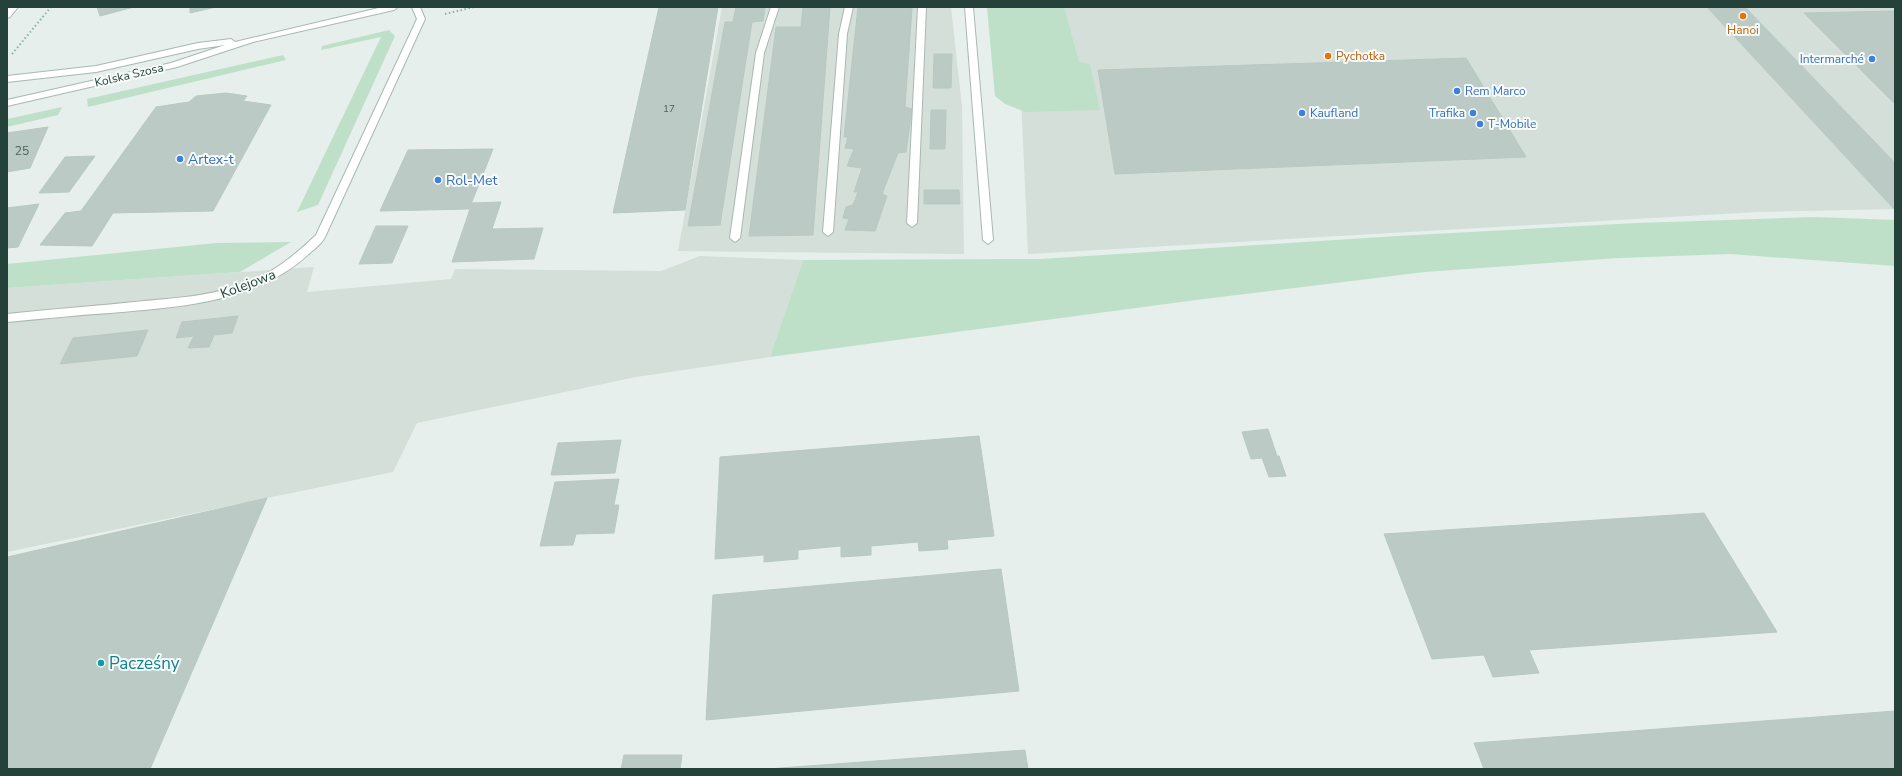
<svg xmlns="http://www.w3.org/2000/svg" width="1902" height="776" font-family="'Nunito Sans',sans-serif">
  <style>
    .built { fill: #d4dfda }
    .green { fill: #bfe0c8 }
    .building { fill: #bbcac4; stroke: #b8c9c2 }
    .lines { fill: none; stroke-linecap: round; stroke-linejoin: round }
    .service-casing { stroke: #a8b8b2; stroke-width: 2 }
    .minor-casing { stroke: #a8b8b2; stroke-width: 2 }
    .tertiary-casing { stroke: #a8b8b2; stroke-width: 2 }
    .path { stroke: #86b3a5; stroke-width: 2; stroke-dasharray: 1.5 2.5; stroke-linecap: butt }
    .service { fill: #fff; fill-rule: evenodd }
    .minor { fill: #fff; fill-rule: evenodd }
    .tertiary { fill: #fff; fill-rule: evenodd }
    .food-dot { fill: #e8710a; stroke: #f7fbf9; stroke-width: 1.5 }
    .shop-dot { fill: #3f7fe0; stroke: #f7fbf9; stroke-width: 1.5 }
    .culture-dot { fill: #0f9aa8; stroke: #f7fbf9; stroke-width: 1.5 }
    .labels { text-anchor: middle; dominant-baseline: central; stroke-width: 4; stroke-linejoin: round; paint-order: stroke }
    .far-number-label { font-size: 10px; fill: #4a645c }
    .far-food-label { font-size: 12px; fill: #c56008; stroke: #f7fbf9 }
    .far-shop-label { font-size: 12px; fill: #366cbe; stroke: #f7fbf9; text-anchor: start }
    .far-street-label { font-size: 12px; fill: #24423a; stroke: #f7fbf9 }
    .number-label { font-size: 12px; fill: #4a645c }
    .shop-label { font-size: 14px; fill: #366cbe; stroke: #f7fbf9; text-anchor: start }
    .street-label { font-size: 14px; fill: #24423a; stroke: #f7fbf9 }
    .near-culture-label { font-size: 17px; fill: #0d838f; stroke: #f7fbf9; text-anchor: start }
  </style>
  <rect width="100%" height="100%" fill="#e6efeb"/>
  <g class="built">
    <polygon points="722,7 951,7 962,107 964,254 678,251"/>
    <polygon points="1017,7 1895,7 1895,209 1757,212 1028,254"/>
    <polygon points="700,256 803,260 770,357 636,377 417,423 393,472 7,552 7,288 314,267 307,292 451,279 455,269 661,271"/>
  </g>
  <g class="green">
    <polygon points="987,7 1064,7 1079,62 1090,64 1100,110 1026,112 1005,104 995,96"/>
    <polygon points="389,30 395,36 318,205 297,212 381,37 321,50 322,46"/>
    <polygon points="283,55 286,60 88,107 87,99"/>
    <polygon points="62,107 58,115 7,127 7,119"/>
    <polygon points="1815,217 1895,220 1895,266 1730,254 1619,258 1425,272 1196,300 770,357 803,260 1041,259 1397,236 1637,223"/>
    <polygon points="291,242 240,272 7,288 7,264 216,243"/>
  </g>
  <g class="building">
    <polygon points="97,7 134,7 100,16"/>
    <polygon points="190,7 216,7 190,13"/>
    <polygon points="659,7 718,7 685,210 613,213"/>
    <polygon points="736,7 765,7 763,21 752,22 720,225 688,226 725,22 733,22"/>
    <polygon points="803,7 830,7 813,235 749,236 776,27 801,27"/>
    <polygon points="858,7 915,7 912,8 905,107 912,109 906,152 898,153 882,194 887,196 875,231 845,230 849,219 843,218 846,207 853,205 858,192 854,192 862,168 847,166 854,149 845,148 848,137 844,137"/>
    <polygon points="1707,7 1745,7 1895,163 1895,210"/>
    <polygon points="1895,11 1895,104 1804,13"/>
    <polygon points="934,54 952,54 951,88 933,88"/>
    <polygon points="1466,58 1526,157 1115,174 1098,70"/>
    <polygon points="226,93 247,96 243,101 271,105 213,211 113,213 92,246 40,245 65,213 81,211 156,107 189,102 196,96"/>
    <polygon points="931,110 946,110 945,149 930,149"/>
    <polygon points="48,127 30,168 7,172 7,133"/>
    <polygon points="493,149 469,209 380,211 408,150"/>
    <polygon points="95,156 69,192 39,193 65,157"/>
    <polygon points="924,190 959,190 960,204 924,204"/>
    <polygon points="501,202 492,229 543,228 534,259 452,262 472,203"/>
    <polygon points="39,204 18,247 7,248 7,208"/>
    <polygon points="376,226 408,226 392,263 359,264"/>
    <polygon points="238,316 232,333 214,335 209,347 188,348 194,336 176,338 182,322"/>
    <polygon points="148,330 137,356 60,364 73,338"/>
    <polygon points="1268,429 1277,456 1279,456 1286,476 1269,477 1262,458 1251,459 1242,432"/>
    <polygon points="979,436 994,536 947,540 948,549 919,551 918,542 871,546 871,555 841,557 841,546 798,550 798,559 764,562 764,555 715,559 720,457"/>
    <polygon points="621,440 615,473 551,475 558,443"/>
    <polygon points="619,479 614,505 619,505 614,533 576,534 573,545 540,546 555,482"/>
    <polygon points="267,498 150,769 7,769 7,557"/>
    <polygon points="1704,513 1777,632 1529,650 1539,673 1493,677 1484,655 1432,659 1384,534"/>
    <polygon points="1001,569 1019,691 706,720 713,595"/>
    <polygon points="1895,711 1895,769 1484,769 1474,743"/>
    <polygon points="1025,750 1028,769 767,769"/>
    <polygon points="624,755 682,755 680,769 621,769"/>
  </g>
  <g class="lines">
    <g class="service-casing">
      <g id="service">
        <polygon points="771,7 779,7 764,53 740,238 735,242 730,238 756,53"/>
        <polygon points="845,7 853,7 847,34 833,232 828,236 823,232 839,34"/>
        <polygon points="918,7 926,7 917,223 912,227 907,223"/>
        <polygon points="965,7 973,7 993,240 988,244 983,240"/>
      </g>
    </g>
    <g class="minor-casing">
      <path id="minor" d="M412 7H420L425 19 325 237C322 243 316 248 311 252 258 303 179 307 110 313 76 315 41 319 7 322V314C53 309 98 306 144 301 180 298 218 295 251 281 277 270 296 254 316 235L417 19Z"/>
    </g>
    <g class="tertiary-casing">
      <g id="tertiary">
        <polygon points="9,7 18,7 10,17 7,18 7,10"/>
        <polygon points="383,7 398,7 394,10 253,42 177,67 7,106 7,100 171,63 225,45 198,49 96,72 7,82 7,76 96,66 198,43 231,39 235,42"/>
      </g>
    </g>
    <g class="path">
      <polyline points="445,14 474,7"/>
      <polyline points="12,54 51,7"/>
    </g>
    <use href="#service" class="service"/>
    <use href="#minor" class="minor"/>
    <use href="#tertiary" class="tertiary"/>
  </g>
  <g class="food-dot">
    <circle cx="1743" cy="16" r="4"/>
    <circle cx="1328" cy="56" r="4"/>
  </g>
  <g class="shop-dot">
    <circle cx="1872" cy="59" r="4"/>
    <circle cx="1457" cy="91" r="4"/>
    <circle cx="1302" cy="113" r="4"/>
    <circle cx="1473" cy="113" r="4"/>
    <circle cx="1480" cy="124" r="4"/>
    <circle cx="180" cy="159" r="4"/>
    <circle cx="438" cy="180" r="4"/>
  </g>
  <circle class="culture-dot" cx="101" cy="663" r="4"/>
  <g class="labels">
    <g class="far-number-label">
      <text x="669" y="109">17</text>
    </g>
    <g class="far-food-label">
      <text x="1743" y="30">Hanoi</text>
      <text x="1336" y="56" text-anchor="start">Pychotka</text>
    </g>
    <g class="far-shop-label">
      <text x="1864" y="59" text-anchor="end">Intermarché</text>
      <text x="1465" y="91">Rem Marco</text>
      <text x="1310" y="113">Kaufland</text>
      <text x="1465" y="113" text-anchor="end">Trafika</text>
      <text x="1488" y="124">T-Mobile</text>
    </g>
    <g class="far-street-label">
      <text transform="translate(129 75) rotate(-13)">Kolska Szosa</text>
    </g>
    <g class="number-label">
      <text x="22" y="151">25</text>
    </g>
    <g class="shop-label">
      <text x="188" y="159">Artex-t</text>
      <text x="446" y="180">Rol-Met</text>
    </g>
    <g class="street-label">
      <text transform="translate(248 284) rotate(-21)">Kolejowa</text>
    </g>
    <g class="near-culture-label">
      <text x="109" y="663">Pacześny</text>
    </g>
  </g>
  <rect width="1902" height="776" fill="none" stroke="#24423a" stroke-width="16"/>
</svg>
